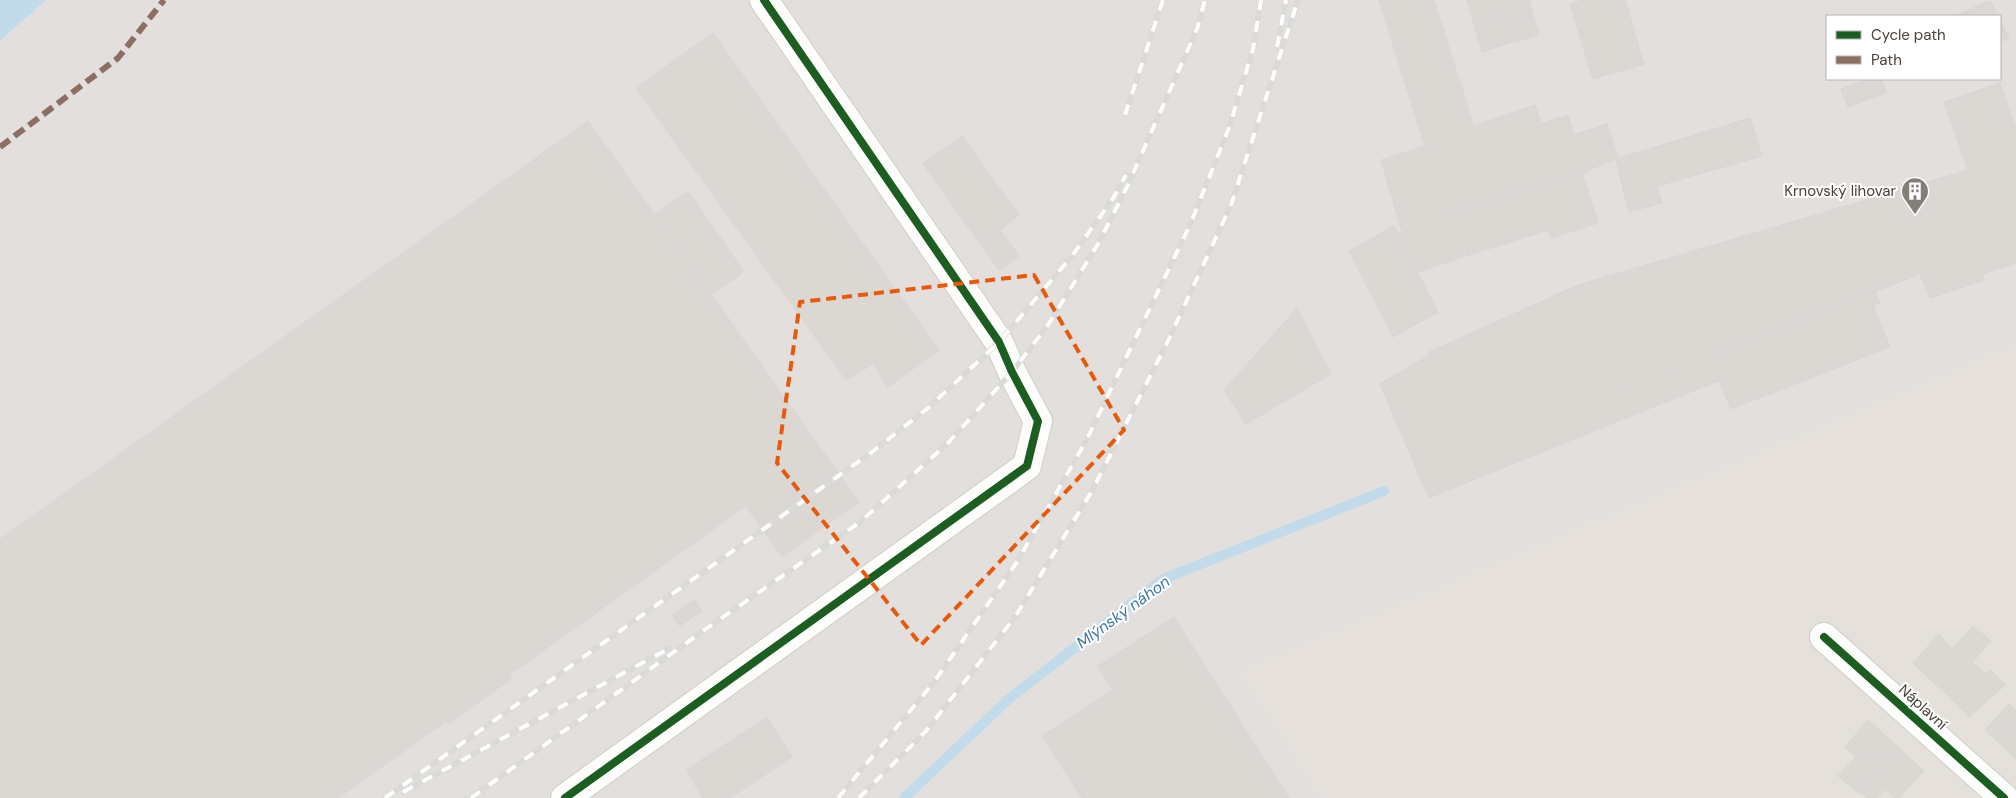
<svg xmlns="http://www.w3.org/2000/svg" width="2016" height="798" font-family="'DM Sans',sans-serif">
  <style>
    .residential { fill: #e5e1da }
    .industrial { fill: #e3dfdc; fill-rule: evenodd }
    .water { fill: #c1dbeb }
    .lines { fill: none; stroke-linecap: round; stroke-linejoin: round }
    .stream { stroke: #c1dbeb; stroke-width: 10 }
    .building { fill: #dbd8d4; stroke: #d9d6d2 }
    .street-casing { stroke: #cfcdca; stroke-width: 30 }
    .street { stroke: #fdfdfc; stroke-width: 28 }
    .rail-casing { stroke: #dadad9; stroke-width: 5.5 }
    .rail { stroke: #fff; stroke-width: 4; stroke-dasharray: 11; stroke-linecap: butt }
    .quiet { stroke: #8d6e63; stroke-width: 6; stroke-dasharray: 12 6; stroke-linecap: butt }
    .cycleway-casing { stroke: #fff; stroke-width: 11 }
    .cycleway { stroke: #1b5e20; stroke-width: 8 }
    .marked { fill: none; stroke: #e8590c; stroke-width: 4; stroke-dasharray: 10 6; stroke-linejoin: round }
    .labels { text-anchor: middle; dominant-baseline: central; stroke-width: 4; stroke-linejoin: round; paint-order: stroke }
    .poi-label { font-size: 15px; fill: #474139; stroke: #fff; text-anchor: end }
    .street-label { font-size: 15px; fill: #474139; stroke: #fff }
    .water-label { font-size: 16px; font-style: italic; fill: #3978a2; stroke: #fff }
  </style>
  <rect width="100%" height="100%" fill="#f1efec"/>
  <polygon class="residential" points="2016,345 2016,798 1321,798 1239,671"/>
  <path class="industrial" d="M46 0H2016V345L1240 671 1321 798H0V41ZM1827 16H2000V79H1827Z"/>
  <polygon class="water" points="0,0 46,0 0,41"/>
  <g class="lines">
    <polyline class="stream" points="904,798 1010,698 1163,579 1384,491"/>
  </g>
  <g class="building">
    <polygon points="1379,0 1434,0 1475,130 1425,147"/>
    <polygon points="1467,0 1498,0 1510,43 1482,52"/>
    <polygon points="1498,0 1529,0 1539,35 1510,43"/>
    <polygon points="1583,0 1625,0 1644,64 1593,79 1570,4"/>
    <polygon points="1990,1 1998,16 1954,16"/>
    <polygon points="2000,20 2009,38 2000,42"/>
    <polygon points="713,33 939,350 888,387 873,364 846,380 636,88"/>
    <polygon points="1869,79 1881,79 1886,93 1848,107 1841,89"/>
    <polygon points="2000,83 2016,129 2016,263 1982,274 1984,280 1930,298 1920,274 1619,393 1578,285 1968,170 1944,102"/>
    <polygon points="1535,105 1541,124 1568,115 1574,135 1607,124 1618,158 1582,173 1452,210 1402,232 1381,160 1475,130 1473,126"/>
    <polygon points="1750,118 1762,156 1657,186 1662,203 1629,212 1616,159"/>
    <polygon points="588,121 859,502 782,557 746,506 509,675 511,679 448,724 446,721 338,798 0,798 0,539"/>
    <polygon points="962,136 1019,215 1000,230 1019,256 999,270 923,164"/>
    <polygon points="1582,173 1598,223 1551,238 1548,230 1469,255 1452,210"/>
    <polygon points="685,193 690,194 742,269 742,273 711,295 654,215"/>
    <polygon points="1452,210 1469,255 1418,272 1398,234"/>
    <polygon points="1394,226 1438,312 1393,337 1349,251"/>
    <polygon points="1578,285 1628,417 1429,498 1380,384 1430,355 1429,352"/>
    <polygon points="1875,291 1880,303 1873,305 1890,347 1731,409 1709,356"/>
    <polygon points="1297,308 1331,374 1246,424 1224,390"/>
    <polygon points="1709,356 1718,381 1628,417 1619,393"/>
    <polygon points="694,600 702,611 680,626 672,615"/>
    <polygon points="1174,617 1289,798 1082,798 1042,736 1113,690 1098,666"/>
    <polygon points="1973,626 1991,641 1945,693 1913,663 1939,634 1952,649"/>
    <polygon points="1973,663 1986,674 1991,670 2005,685 1969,717 1945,693"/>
    <polygon points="2009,704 2016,711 2016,719 1996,740 1985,730"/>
    <polygon points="767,717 792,757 730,798 703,798 686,770"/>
    <polygon points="2016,719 2016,759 1996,740"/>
    <polygon points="1868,720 1897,746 1856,791 1838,776 1856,757 1845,747"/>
    <polygon points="1897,746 1924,771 1899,798 1894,798 1885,789 1878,798 1867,798 1857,791"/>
  </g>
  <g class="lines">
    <g class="street-casing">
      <g id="street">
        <polyline points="1824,637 2004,798"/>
        <polyline points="565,798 1027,466 1038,421 1012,372 999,342 764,0"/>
      </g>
    </g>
    <use href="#street" class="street"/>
    <g class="rail-casing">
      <g id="rail">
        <polyline points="1277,47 1286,0"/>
        <polyline points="1125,115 1163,0"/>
        <polyline points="403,792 670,648"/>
        <polyline points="385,798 872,452 928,408 999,342 1072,256 1114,197 1126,175"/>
        <polyline points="471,798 710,626 859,523 948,443 1012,372 1048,325 1098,244 1127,187 1197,29 1205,0"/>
        <polyline points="838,798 934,682 1017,562 1086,441 1190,225 1229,128 1253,49 1261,0"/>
        <polyline points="859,798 926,731 1015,617 1092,491 1168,341 1231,205 1298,0"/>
      </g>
    </g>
    <use href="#rail" class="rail"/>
    <polyline class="quiet" points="0,147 118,58 164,0"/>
    <g class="cycleway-casing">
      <g id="cycleway">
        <polyline points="1824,637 2004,798"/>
        <polyline points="565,798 1027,466 1038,421 1012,372 999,342 764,0"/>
      </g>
    </g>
    <use href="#cycleway" class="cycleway"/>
  </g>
  <path class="marked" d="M1034 275 1124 430 921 645 777 463 800 302Z"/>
  <defs>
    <g id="building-pin" transform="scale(1.4375)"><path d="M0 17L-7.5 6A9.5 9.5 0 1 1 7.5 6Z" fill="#827e78" stroke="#fff"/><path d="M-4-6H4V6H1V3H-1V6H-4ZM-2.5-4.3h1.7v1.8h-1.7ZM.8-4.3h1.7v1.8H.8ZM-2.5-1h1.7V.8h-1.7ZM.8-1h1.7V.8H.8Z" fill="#fff"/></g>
  </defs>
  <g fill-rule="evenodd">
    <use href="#building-pin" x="1915" y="191"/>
  </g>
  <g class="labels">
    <g class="poi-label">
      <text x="1896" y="191">Krnovský lihovar</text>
    </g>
    <g class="street-label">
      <text transform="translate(1923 707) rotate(42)">Náplavní</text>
    </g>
    <g class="water-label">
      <text transform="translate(1123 612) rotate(-36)">Mlýnský náhon</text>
    </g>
  </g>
  <rect x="1826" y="15" width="175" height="65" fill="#ffffff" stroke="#b5b3b0"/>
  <rect x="1836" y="31" width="25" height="8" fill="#1b5e20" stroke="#b5b3b0"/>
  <text x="1871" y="40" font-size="15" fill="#474139">Cycle path</text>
  <rect x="1836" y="56" width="25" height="8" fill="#8d6e63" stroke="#b5b3b0"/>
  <text x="1871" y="65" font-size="15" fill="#474139">Path</text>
</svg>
